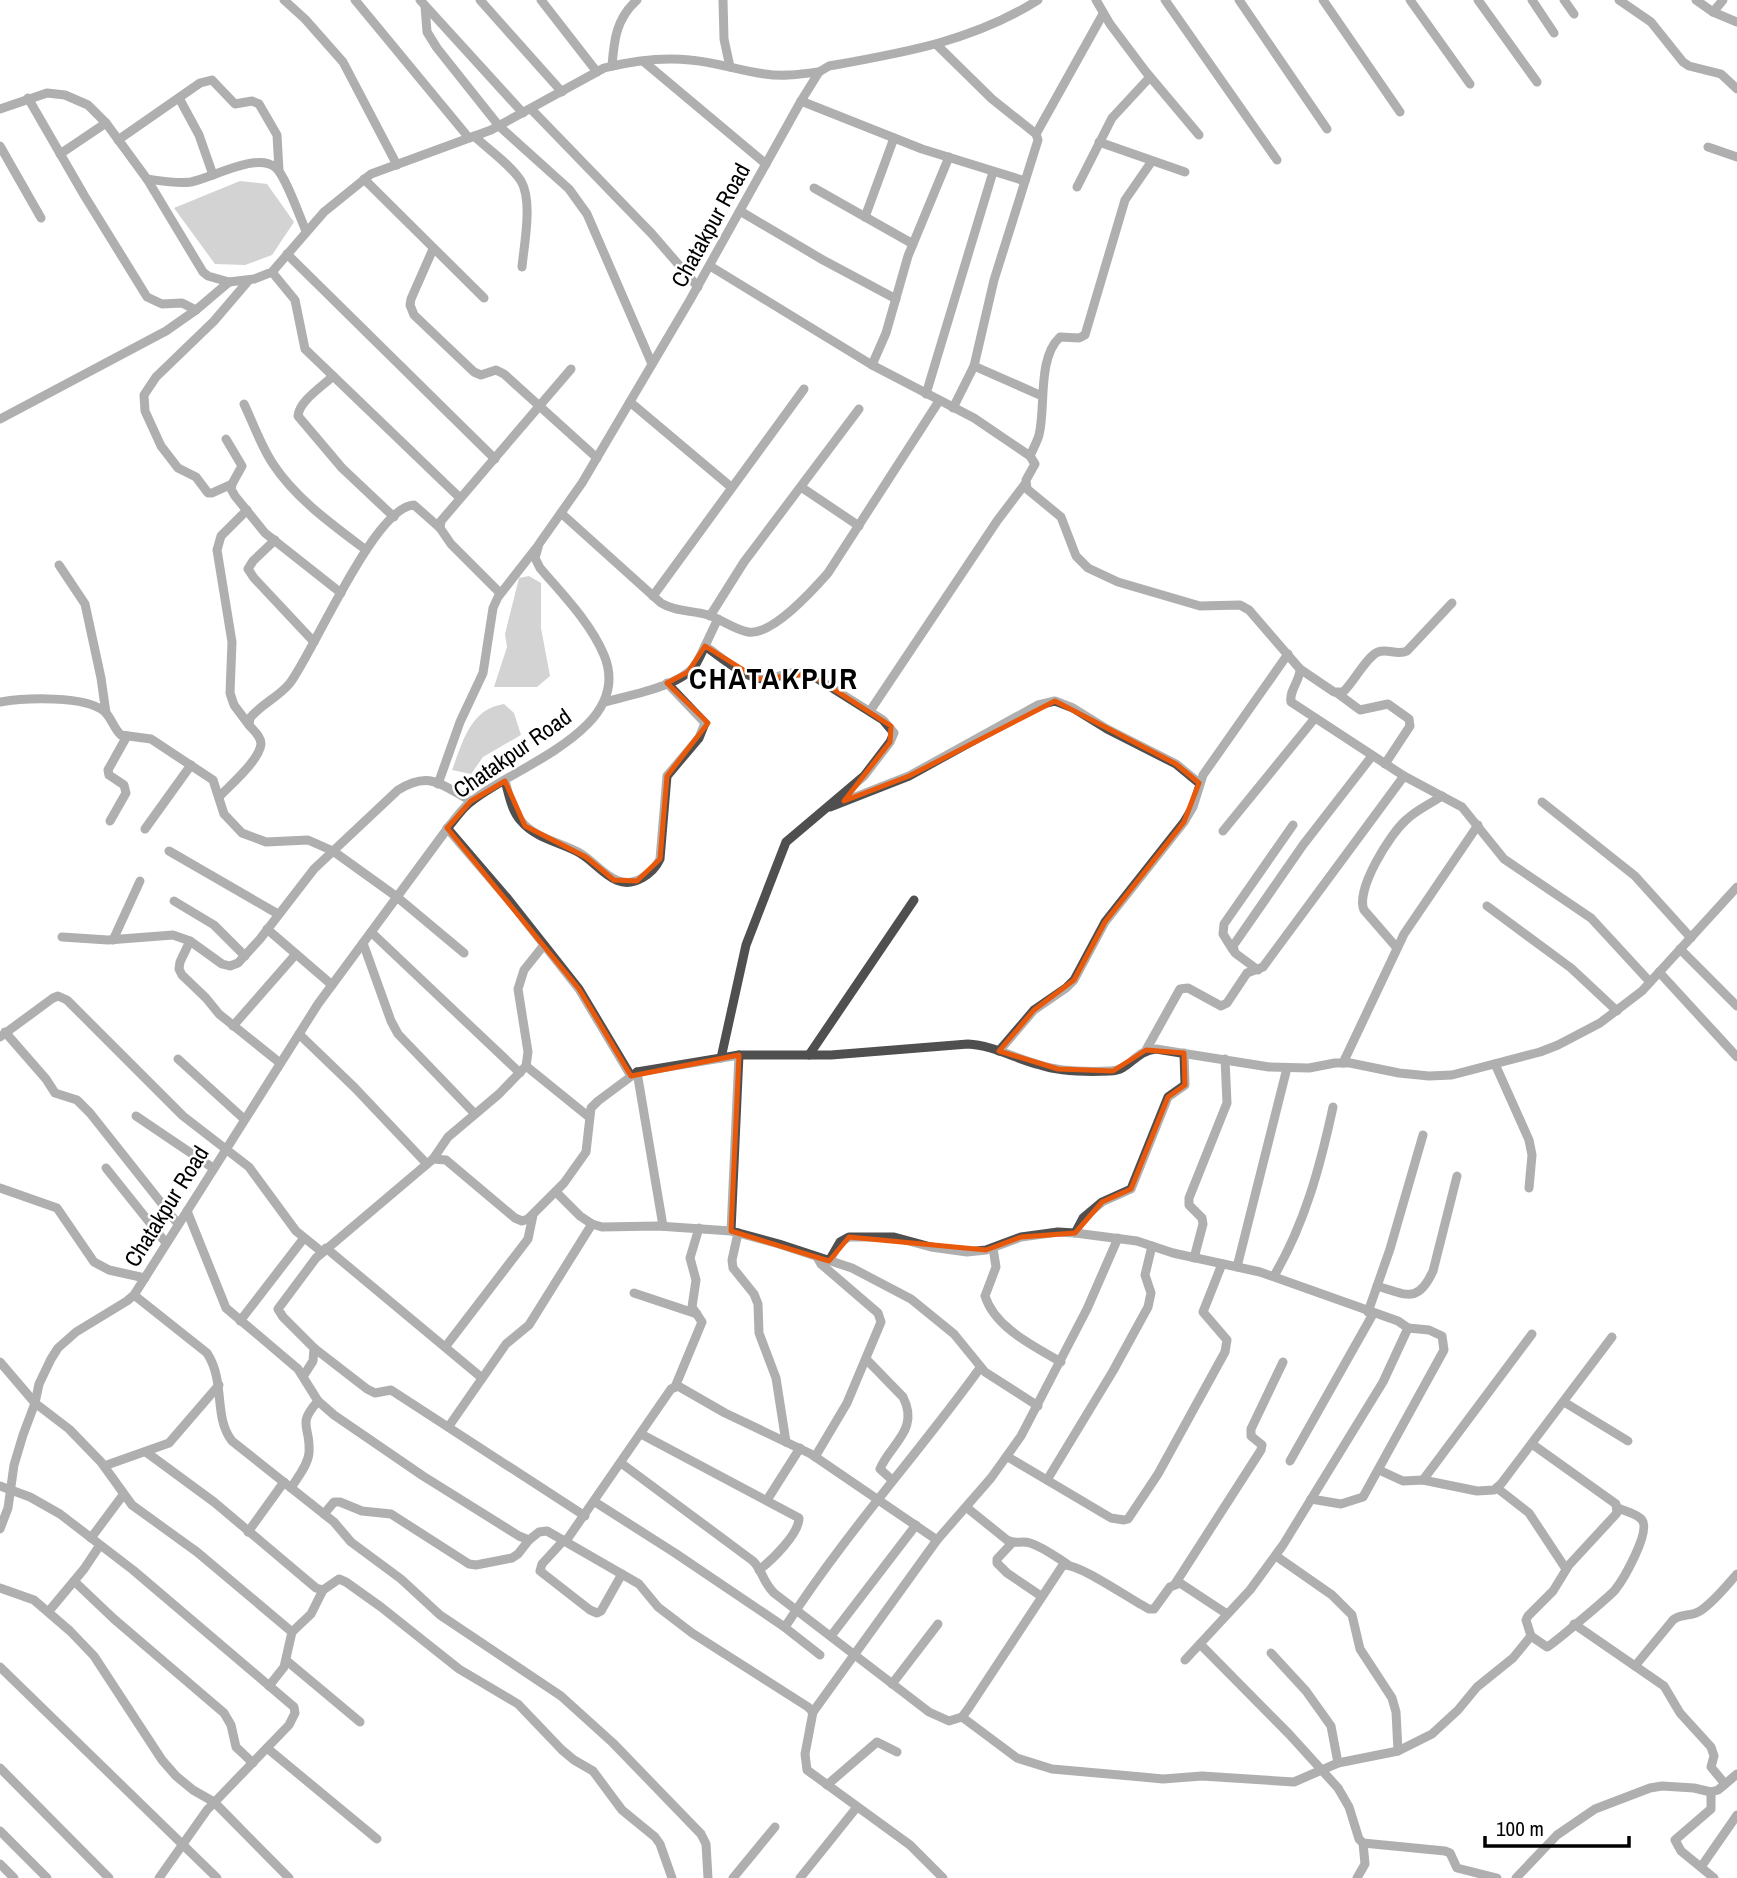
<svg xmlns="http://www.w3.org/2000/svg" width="1737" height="1878" font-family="'Archivo Narrow',sans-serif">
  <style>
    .water { fill: #9d9d9d }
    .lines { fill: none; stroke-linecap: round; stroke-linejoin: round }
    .minor { stroke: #4f4f4f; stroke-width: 9 }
    .marked { fill: none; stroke: #e8590c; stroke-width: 5; stroke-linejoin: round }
    .labels { text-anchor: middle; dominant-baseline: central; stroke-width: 5; stroke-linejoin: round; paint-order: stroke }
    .street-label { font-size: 23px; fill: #000; stroke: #fff }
    .district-label { font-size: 30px; font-weight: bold; letter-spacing: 2px; fill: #000; stroke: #fff }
  </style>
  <rect width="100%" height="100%" fill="#fff"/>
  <g class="water">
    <polygon points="240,181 267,184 294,222 272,255 245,265 215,264 174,208"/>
    <polygon points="529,576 541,583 541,628 550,676 537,687 494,687 507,647 505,634 519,578"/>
    <path d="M504 704 514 713 521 735 483 757 471 774 452 770C463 742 470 709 504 704Z"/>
  </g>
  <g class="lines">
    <g class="minor">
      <polyline points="284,0 305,19 343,62 397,165"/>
      <polyline points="355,0 469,138"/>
      <polyline points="420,0 523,113"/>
      <polyline points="480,0 562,92"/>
      <polyline points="541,0 597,72"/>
      <polyline points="723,0 724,39 730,67"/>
      <polyline points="1096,0 1110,24 1146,72 1199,135"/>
      <polyline points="1165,0 1277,160"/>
      <polyline points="1239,0 1327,129"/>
      <polyline points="1323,0 1400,112"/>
      <polyline points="1410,0 1470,84"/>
      <polyline points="1478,0 1537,82"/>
      <polyline points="1532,0 1554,33"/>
      <polyline points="1564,0 1574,14"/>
      <polyline points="1619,0 1651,22 1683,62 1689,66 1721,74 1737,89"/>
      <polyline points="1696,0 1713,12 1737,22"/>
      <polyline points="425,6 427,32 437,48 499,126 569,189 587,214 652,364"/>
      <polyline points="1713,12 1723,0"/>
      <polyline points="937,45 992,99 1036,134 1038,140 994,280 974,366 953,408"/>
      <polyline points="643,61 766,164"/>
      <path d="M612 66C614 40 616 19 637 0"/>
      <polyline points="28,98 84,195 147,297 162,304 182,303 196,310"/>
      <polyline points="179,98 199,135 213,175"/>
      <polyline points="801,101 922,149 1025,181"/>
      <path d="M0 109 47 93 65 95 88 105 106 123 147 179 203 272 208 276 229 282 254 279 272 272 324 212 371 174 491 130 604 68C632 61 661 57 690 60 716 62 740 71 765 74 783 77 801 74 819 72"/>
      <polyline points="531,109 652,234 698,287"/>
      <polyline points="1036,134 1103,14"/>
      <path d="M474 136C489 150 510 164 521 181 533 201 524 245 522 267"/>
      <polyline points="118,140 200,83 212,80 235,104 252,101 259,104 277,135 279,171"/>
      <polyline points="1099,142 1185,172"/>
      <polyline points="0,146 41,218"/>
      <polyline points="1708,147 1737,157"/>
      <polyline points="60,154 106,123"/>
      <path d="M147 179C162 181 177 184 191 182 212 178 257 152 275 167 285 174 300 218 306 231"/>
      <polyline points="364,179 484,298"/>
      <polyline points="1077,187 1112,118 1150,77"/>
      <polyline points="814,188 913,244"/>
      <polyline points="740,211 823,260 896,299"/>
      <polyline points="865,217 894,138"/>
      <polyline points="433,249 411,299 410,305 414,315 474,372 481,375 496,370 504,374 597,458"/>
      <polyline points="287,254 495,459"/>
      <path d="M710 266 872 365 974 418 1030 456 1035 464 1026 480 1027 489 1061 517 1076 556 1088 568 1118 582 1200 606 1240 605 1249 610 1300 669C1300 681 1289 690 1291 702L1404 776 1462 807 1504 859 1591 918 1650 982"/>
      <polyline points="272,272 295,300 305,349 460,498"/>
      <polyline points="872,365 886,333 908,256 949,157"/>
      <polyline points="974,366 1042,396"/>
      <path d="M333 376C323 386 299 401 298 416L342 468 394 517"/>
      <polyline points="926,394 993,172"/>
      <polyline points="630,402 731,487"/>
      <path d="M244 404C253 423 261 446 273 464 296 499 333 525 366 550"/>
      <polyline points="0,419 166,331 196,310 229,282"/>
      <polyline points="226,439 242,466 232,484 231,489 235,496 265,533 341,593"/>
      <path d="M1030 456C1033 449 1037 442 1039 435 1046 408 1037 358 1060 337L1079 338 1085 335 1125 200 1152 161"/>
      <polyline points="232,484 212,493 208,493 196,477 178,468 161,446 145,411 144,395 156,377 214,321 249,280"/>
      <polyline points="801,487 859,526"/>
      <polyline points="247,510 221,536 217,550 232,642 230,693 234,705 249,725"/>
      <path d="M561 513 661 603C676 612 691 610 708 615 721 619 733 629 748 632 772 636 813 590 828 573L939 401"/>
      <polyline points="275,540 253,561 248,569 254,578 314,642"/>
      <polyline points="59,565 85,604 101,678 106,713"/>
      <polyline points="500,593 451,544 440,528 441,521 571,369"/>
      <polyline points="653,596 804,389"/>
      <polyline points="710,616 744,562 859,409"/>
      <path d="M705 646C718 655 746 679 762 679 779 679 792 668 810 674L883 720 894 733 890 742 864 776 786 842 746 945 721 1058"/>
      <path d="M1300 669 1334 692H1343C1354 682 1366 657 1378 652 1388 648 1397 656 1407 651L1452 603"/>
      <polyline points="1337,693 1360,710 1388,704 1409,719 1410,726 1385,764"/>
      <path d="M0 702C24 698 86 695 105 712 112 719 114 729 121 735L151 739 213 780 224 814 242 833 266 842 308 840 333 851 397 897 464 953"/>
      <path d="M605 702C630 695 682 686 696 664 704 650 710 634 718 619"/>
      <polyline points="870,711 997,521 1025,484"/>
      <path d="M505 781C509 794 511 810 521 821 535 838 559 842 578 852 599 863 615 894 642 878 651 873 656 868 660 859L667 776 699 738 705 723 667 683"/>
      <polyline points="438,784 460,722 483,673 493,608 498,597 537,547"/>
      <path d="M219 797C230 785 259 761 261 744 261 736 253 730 249 725L250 718C261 704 279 697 290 683 314 651 375 506 414 505L440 528"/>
      <polyline points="1542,802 1635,876 1691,938"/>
      <polyline points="830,807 909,776 1038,705 1055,701 1073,708 1107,729 1176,764 1199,783"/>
      <polyline points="110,821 126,793 124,785 109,775 108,770 127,736"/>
      <polyline points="447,828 508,899 579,989 631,1076"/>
      <polyline points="145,829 191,765"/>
      <polyline points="1223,831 1315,718"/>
      <polyline points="169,851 278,914"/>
      <polyline points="174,901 214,925 245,956"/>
      <polyline points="1487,906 1571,968 1617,1011"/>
      <polyline points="267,929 332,985"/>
      <polyline points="371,932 520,1073"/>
      <path d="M62 937 108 940 173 935 190 941 222 964 230 966 238 963 260 939 314 869 398 790C430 770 441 785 471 801"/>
      <polyline points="113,940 140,881"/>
      <polyline points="190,941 180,962 179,969 182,975 206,998 219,1014 280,1063"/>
      <polyline points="363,943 391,1021 398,1034 475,1114"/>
      <path d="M1397 948 1364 910C1355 890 1390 834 1406 820 1416 810 1430 804 1442 796"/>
      <polyline points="1680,949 1737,1006"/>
      <polyline points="1233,950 1223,934 1224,924 1293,825"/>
      <polyline points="1258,970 1235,953 1233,946 1303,845 1372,756"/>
      <polyline points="1659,972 1737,1057"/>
      <polyline points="233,1026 296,954"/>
      <polyline points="5,1032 46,1079 55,1093 77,1100 90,1113 178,1224"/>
      <polyline points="299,1034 355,1088 426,1163"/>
      <polyline points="0,1037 53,998 58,996 67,1000 183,1116 249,1167 296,1231 322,1252"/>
      <polyline points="1146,1050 1180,989 1188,988 1221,1006 1227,1003 1247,973 1263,967 1404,776"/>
      <polyline points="999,1051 1034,1010 1066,988 1074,980 1105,922 1184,822 1193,807 1203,775 1288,654"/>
      <polyline points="809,1055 914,900"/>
      <polyline points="178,1059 244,1119"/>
      <polyline points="1343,1063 1404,934 1478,825"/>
      <polyline points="1495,1064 1529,1140 1532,1155 1529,1188"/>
      <polyline points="526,1066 589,1117"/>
      <polyline points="637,1072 663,1226"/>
      <polyline points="136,1116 213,1168"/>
      <polyline points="433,1159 448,1137 499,1094 526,1066 528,1052 518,989 524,970 544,945"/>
      <polyline points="106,1168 166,1243"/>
      <polyline points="0,1188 57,1208 94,1262 109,1270 145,1278"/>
      <polyline points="556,1192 580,1216 592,1224 602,1227 658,1226 731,1231 779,1244 852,1268 911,1299 954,1334 985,1372 1038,1406"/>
      <polyline points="187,1211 226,1308 298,1369 318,1401 334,1415 423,1476 519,1536 529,1540 539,1532 547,1531 639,1584 658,1607 692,1633 808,1707 813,1712 805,1754 807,1770 910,1845 943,1878"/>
      <polyline points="731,1231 739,1055"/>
      <polyline points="738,1233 732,1260 733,1268 754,1294 758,1304 759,1333 776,1378 786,1442"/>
      <polyline points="1075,1233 1083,1218 1102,1202 1131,1189 1168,1097 1185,1085 1184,1053"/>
      <polyline points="326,1248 482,1378"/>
      <path d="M993 1248 996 1267 985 1296C995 1328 1034 1346 1061 1362"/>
      <polyline points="1194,1258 1203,1224 1202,1218 1189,1205 1189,1198 1227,1103 1225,1059"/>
      <polyline points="829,1261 840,1242 849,1237 894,1237 931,1247 967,1252 986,1250 1021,1237 1058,1232 1075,1233 1137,1241 1173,1253 1260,1272 1398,1321 1408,1328 1383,1382 1283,1545 1250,1590 1185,1660"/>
      <polyline points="1237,1267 1287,1068"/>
      <path d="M1274 1276C1305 1223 1320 1167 1333 1107"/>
      <path d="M1377 1286C1407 1295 1418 1304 1433 1271L1457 1176"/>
      <polyline points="634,1293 697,1314"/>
      <path d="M134 1295 207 1353C226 1382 213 1417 232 1441L334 1522 351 1542 401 1579 440 1615 561 1696 613 1743 701 1834 706 1844 708 1878"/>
      <polyline points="1368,1312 1390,1249 1423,1135"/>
      <polyline points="240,1321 304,1238"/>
      <polyline points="446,1346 528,1239 533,1215"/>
      <polyline points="314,1348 367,1389 375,1393 391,1390 585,1516"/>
      <path d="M866 1359 903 1397C920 1430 890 1444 880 1469L892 1480"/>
      <polyline points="0,1362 35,1403 69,1429 101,1462 132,1505 197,1552 292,1632"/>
      <path d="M304 1375 313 1361 314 1348 283 1317 278 1309 316 1258 433 1159 446 1160 515 1218 522 1221 528 1219 564 1183 586 1152 591 1108 598 1101 637 1072 739 1055H831L968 1044C992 1045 1016 1059 1040 1065 1061 1072 1087 1072 1110 1071 1130 1071 1134 1051 1156 1049L1269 1067 1309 1068 1335 1063H1350L1399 1073 1429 1076 1452 1075 1540 1052 1558 1045 1600 1023 1642 991 1737 887"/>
      <polyline points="675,1387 702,1322 692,1307 696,1280 690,1258 699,1228"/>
      <polyline points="1564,1402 1628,1441"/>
      <polyline points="449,1426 506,1344 529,1325 592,1224"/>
      <path d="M641 1434 799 1518C799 1534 772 1560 759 1570"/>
      <polyline points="146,1452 214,1502 316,1588 323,1590 339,1579 346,1582 381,1607 459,1669 518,1704 562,1750 574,1760 593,1771 622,1810 655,1837 660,1844 672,1878"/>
      <polyline points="815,1457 847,1403 881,1322 878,1313 821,1264 817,1257"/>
      <polyline points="1008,1457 1111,1518 1124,1520 1128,1519 1158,1474 1225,1352 1227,1340 1203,1312 1222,1264"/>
      <polyline points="1290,1461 1373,1314"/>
      <path d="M621 1463 753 1561C763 1571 762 1581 774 1593L929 1712 949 1721 962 1717 968 1709 1063 1565C1081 1564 1129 1599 1149 1609H1154L1170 1587 1180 1583 1227 1614"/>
      <polyline points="104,1466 169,1443 219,1385"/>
      <polyline points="1379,1470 1403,1481 1423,1480 1477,1491 1494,1490 1501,1484 1612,1337"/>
      <polyline points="1047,1480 1113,1371 1148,1307 1151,1293 1145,1275 1152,1246"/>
      <polyline points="1423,1480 1532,1334"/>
      <polyline points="0,1486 30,1497 60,1514 133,1570 294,1707 295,1713 289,1725 207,1810 159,1878"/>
      <path d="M291 1488C297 1478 308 1465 309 1453 311 1425 296 1426 318 1401"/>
      <polyline points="1497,1488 1529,1513 1566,1569"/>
      <polyline points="1311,1499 1341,1504 1363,1497 1444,1350 1442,1336 1429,1330 1408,1328"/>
      <polyline points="767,1500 800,1448"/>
      <path d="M595 1502 675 1553 783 1626 787 1624C845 1534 918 1454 980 1368"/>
      <path d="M966 1507 1007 1540C1016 1545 1021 1540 1030 1543 1043 1547 1056 1557 1067 1564"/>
      <polyline points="324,1514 334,1502 340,1502 362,1511 391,1514 469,1564 476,1565 512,1558 518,1554 529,1540"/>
      <path d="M0 1529 8 1508 14 1465 23 1435 35 1403 39 1384 51 1359 58 1348 76 1332 127 1301 134 1295 318 1004 450 825C457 817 463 807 472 801 515 766 635 729 604 655 590 622 563 595 540 568L535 558 539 544 582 483 690 300 801 101 819 72 829 66C902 53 974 41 1038 0"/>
      <polyline points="248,1532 284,1482"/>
      <polyline points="91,1538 123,1495"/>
      <polyline points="564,1540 542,1564 540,1571 590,1610 597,1613 601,1611 622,1574"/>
      <polyline points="566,1541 671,1389 678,1386 725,1413 811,1454 937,1540"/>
      <polyline points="1012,1543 997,1559 997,1563 1007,1573 1041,1596"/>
      <polyline points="1276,1556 1332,1595 1352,1615 1360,1649 1392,1698 1396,1712 1398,1751"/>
      <polyline points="74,1581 114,1619 224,1713 231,1725 236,1747 253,1763"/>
      <polyline points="1175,1584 1261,1450 1262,1445 1251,1436 1251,1429 1283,1362"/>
      <polyline points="0,1588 34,1600 70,1631 94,1656 162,1760 176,1776 193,1790 214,1802 289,1878"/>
      <polyline points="49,1611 84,1569 100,1545"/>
      <polyline points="1574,1624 1664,1686 1680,1713 1711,1747 1714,1756 1711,1767 1725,1784"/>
      <polyline points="783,1626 820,1655"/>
      <polyline points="831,1636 916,1525"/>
      <path d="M1531 1636 1547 1647C1552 1645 1610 1596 1615 1590 1623 1580 1651 1532 1642 1520 1638 1514 1624 1511 1618 1508"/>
      <polyline points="1200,1644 1289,1734 1338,1788 1349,1807 1359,1839 1363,1843 1445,1851 1450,1853 1457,1868 1497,1878"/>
      <polyline points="1271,1653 1306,1691 1331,1726 1338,1763"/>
      <polyline points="287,1661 360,1722"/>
      <path d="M1635 1666 1673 1620C1681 1613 1691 1617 1700 1611 1714 1602 1726 1586 1737 1574"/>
      <polyline points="0,1667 217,1878"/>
      <polyline points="892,1684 938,1624"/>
      <polyline points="269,1686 284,1667 292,1632 311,1614 323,1590"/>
      <polyline points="813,1712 937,1540 991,1478 1021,1436 1087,1309 1118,1238"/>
      <polyline points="962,1717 1017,1758 1052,1769 1142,1777 1163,1779 1202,1776 1294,1782 1338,1763 1398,1751 1432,1734 1458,1710 1477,1687 1513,1658 1531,1636 1526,1620 1528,1616 1553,1591 1569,1565 1617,1513 1616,1504 1532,1444"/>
      <polyline points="267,1748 377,1839"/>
      <polyline points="0,1768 109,1878"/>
      <polyline points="827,1785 877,1742 897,1752"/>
      <polyline points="1711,1792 1711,1809 1675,1840 1681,1851 1714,1878"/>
      <polyline points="0,1831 47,1878"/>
      <polyline points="0,1864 14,1878"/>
      <polyline points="1701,1867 1737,1815"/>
      <polyline points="733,1878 775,1827"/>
      <polyline points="800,1878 857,1807"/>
      <polyline points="1357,1878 1365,1864 1363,1843"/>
      <polyline points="1516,1878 1557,1835 1595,1809 1650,1788 1662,1786 1694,1788 1711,1792 1718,1790 1737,1774"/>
    </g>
  </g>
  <path d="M0 0H1737V1878H0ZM705 646 758 679 810 674 891 726 890 742 844 801 909 776 1055 701 1176 764 1199 783 1184 822 1105 922 1074 980 1034 1010 999 1051 1058 1069 1113 1071 1146 1050 1184 1053 1185 1085 1168 1097 1131 1189 1102 1202 1075 1233 1021 1237 986 1250 849 1237 829 1261 731 1231 739 1055 631 1076 579 989 447 828 471 801 505 781 525 826 586 857 614 880 637 881 660 859 667 776 708 723 667 683 688 672Z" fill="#fff" fill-opacity=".55" fill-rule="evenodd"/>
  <path class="marked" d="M705 646 758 679 810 674 891 726 890 742 844 801 909 776 1055 701 1176 764 1199 783 1184 822 1105 922 1074 980 1034 1010 999 1051 1058 1069 1113 1071 1146 1050 1184 1053 1185 1085 1168 1097 1131 1189 1102 1202 1075 1233 1021 1237 986 1250 849 1237 829 1261 731 1231 739 1055 631 1076 579 989 447 828 471 801 505 781 525 826 586 857 614 880 637 881 660 859 667 776 708 723 667 683 688 672Z"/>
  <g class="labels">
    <g class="street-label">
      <text transform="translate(710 225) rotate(-61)">Chatakpur Road</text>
      <text transform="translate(512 753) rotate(-35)">Chatakpur Road</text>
      <text transform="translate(166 1206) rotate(-58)">Chatakpur Road</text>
    </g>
    <g class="district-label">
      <text x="774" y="678">CHATAKPUR</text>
    </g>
  </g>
  <path d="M1485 1836v10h144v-10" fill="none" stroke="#000000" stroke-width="3.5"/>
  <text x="1496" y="1836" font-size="21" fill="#000000" stroke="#ffffff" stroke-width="5" paint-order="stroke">100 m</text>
</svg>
